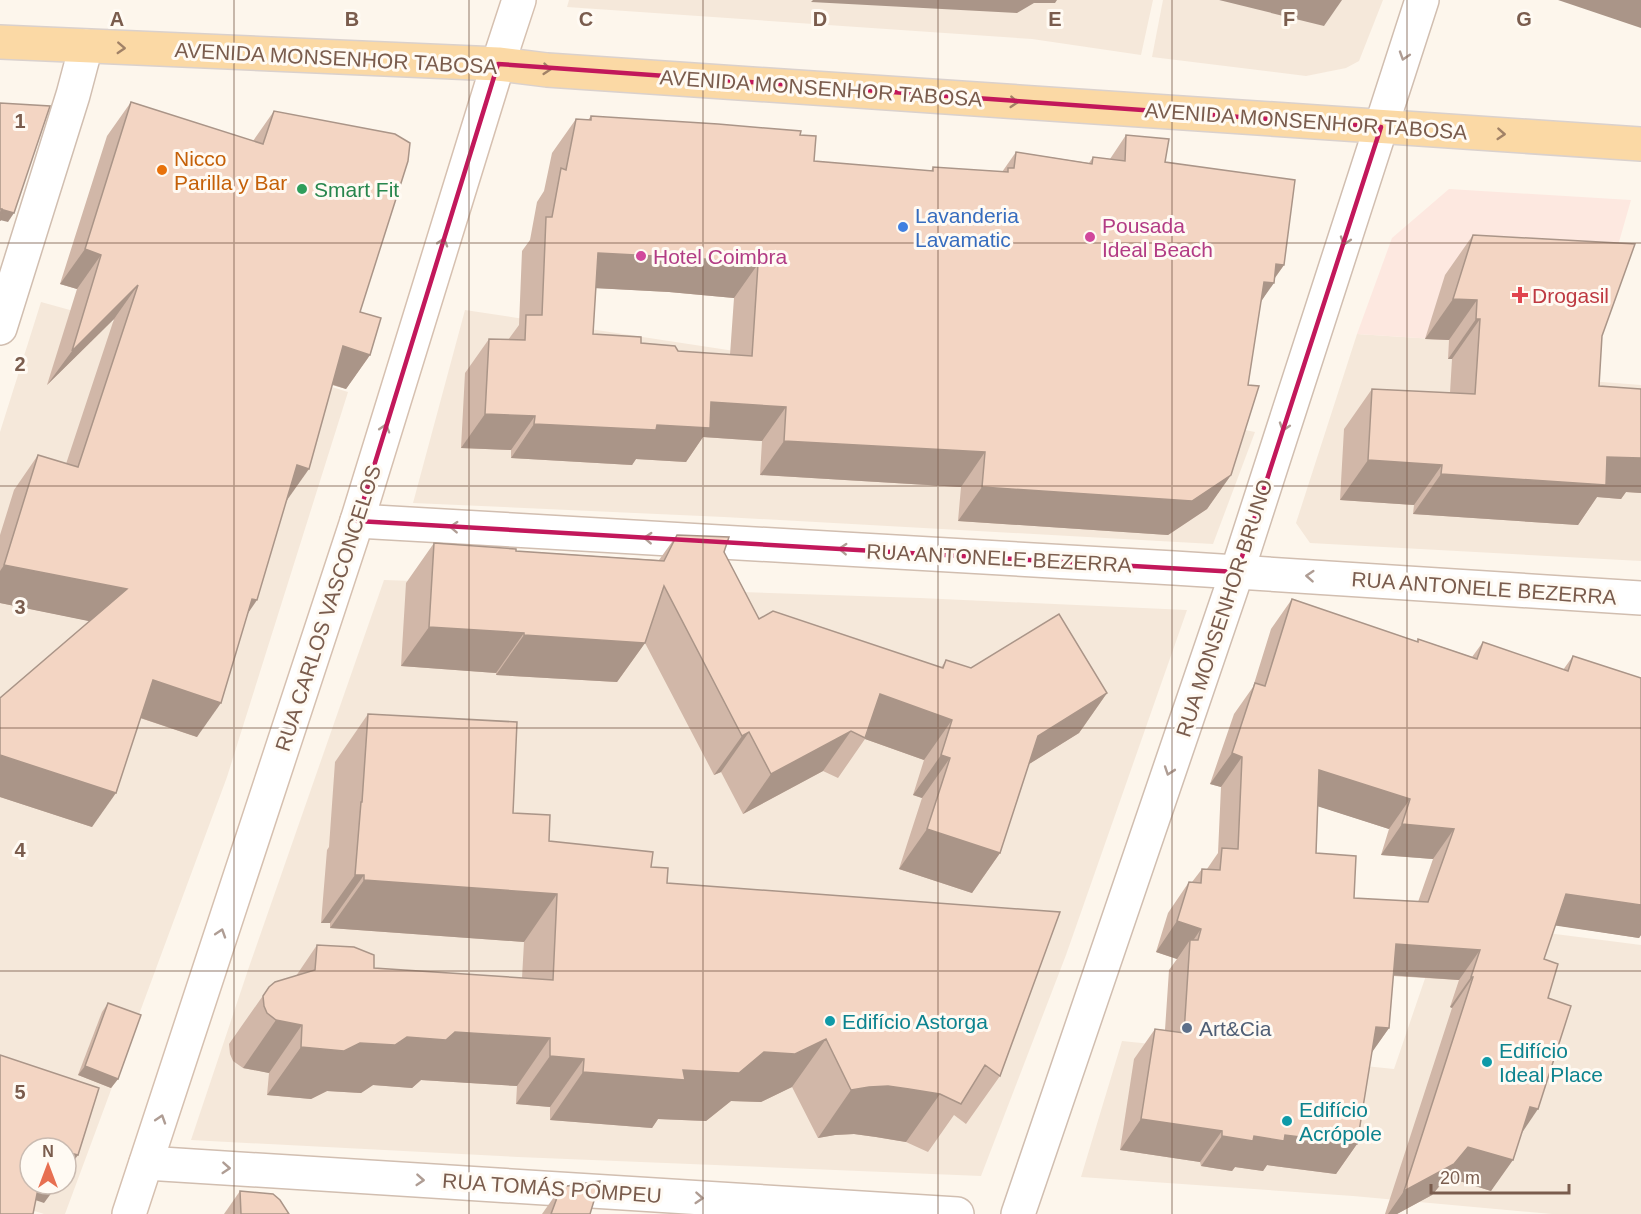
<svg xmlns="http://www.w3.org/2000/svg" width="1641" height="1214" font-family="Helvetica,sans-serif">
  <style>
    .residential { fill: #f5e8da; fill-rule: evenodd }
    .commercial { fill: #fde8e0 }
    .lines { fill: none; stroke-linecap: round; stroke-linejoin: round }
    .street-casing { stroke: #d1beb0; stroke-width: 36 }
    .secondary-casing { stroke: #d6c0b0; stroke-width: 36 }
    .primary-casing { stroke: #dad1cd; stroke-width: 36 }
    .street { stroke: #fff; stroke-width: 33 }
    .secondary { stroke: #fff; stroke-width: 33 }
    .primary { stroke: #fbd9a5; stroke-width: 33 }
    .wall { fill: #d1b7a8; fill-rule: evenodd }
    .shaded-wall { fill: #aa9588 }
    .building { fill: #f3d5c3; stroke: #aa9588; stroke-width: 1.5; fill-rule: evenodd }
    .oneway { stroke: #a18267 }
    .oneway2 { stroke: #af9d94 }
    .marked { fill: none; stroke: #c2185b; stroke-width: 4.5; stroke-linejoin: round }
    .grid { fill: none; stroke: #7a5c4d; stroke-width: 1.5; stroke-opacity: 0.55 }
    .food-dot { fill: #e8710a; stroke: #fffaf3; stroke-width: 2 }
    .leisure-dot { fill: #2e9e5b; stroke: #fffaf3; stroke-width: 2 }
    .shop-dot { fill: #3f7fe0; stroke: #fffaf3; stroke-width: 2 }
    .hotel-dot { fill: #d1479c; stroke: #fffaf3; stroke-width: 2 }
    .health-dot { fill: #e0444e; stroke: #fffaf3; stroke-width: 2 }
    .culture-dot { fill: #0f9aa8; stroke: #fffaf3; stroke-width: 2 }
    .service-dot { fill: #5c6f8a; stroke: #fffaf3; stroke-width: 2 }
    .labels { text-anchor: middle; dominant-baseline: central; stroke-width: 6; stroke-linejoin: round; paint-order: stroke }
    .street-label { font-size: 21px; fill: #7a5c4d; stroke: #fffaf3 }
    .food-label { font-size: 21px; fill: #c56008; stroke: #fffaf3; text-anchor: start }
    .leisure-label { font-size: 21px; fill: #27864d; stroke: #fffaf3; text-anchor: start }
    .shop-label { font-size: 21px; fill: #366cbe; stroke: #fffaf3; text-anchor: start }
    .hotel-label { font-size: 21px; fill: #b23c85; stroke: #fffaf3; text-anchor: start }
    .health-label { font-size: 21px; fill: #be3a42; stroke: #fffaf3; text-anchor: start }
    .culture-label { font-size: 21px; fill: #0d838f; stroke: #fffaf3; text-anchor: start }
    .service-label { font-size: 21px; fill: #4e5e75; stroke: #fffaf3; text-anchor: start }
    .grid-label { font-size: 20px; text-anchor: middle; font-weight: bold; fill: #7a5c4d; stroke: #fffaf3; stroke-width: 6; stroke-linejoin: round; paint-order: stroke }
  </style>
  <rect width="100%" height="100%" fill="#fdf6ec"/>
  <g class="residential">
    <polygon points="569,0 1153,0 1141,55 1032,39 567,7"/>
    <polygon points="1163,0 1383,0 1359,61 1346,68 1306,76 1152,57"/>
    <path d="M41 302 193 344 348 392 227 777 65 1214H44L0 1200V432ZM30 1148H66V1184H30Z"/>
    <polygon points="465,310 1226,426 1255,432 1213,544 724,517 413,503"/>
    <polygon points="1357,334 1449,340 1578,365 1577,380 1641,385 1641,561 1310,543 1296,523"/>
    <polygon points="384,580 920,598 1187,610 1066,955 981,1176 518,1157 191,1140 249,967"/>
    <polygon points="1445,920 1641,945 1641,1214 1552,1214 1353,1196 1081,1177 1122,1041 1394,1069"/>
  </g>
  <polygon class="commercial" points="1449,189 1631,200 1607,284 1578,365 1448,359 1449,340 1357,334 1392,238"/>
  <g class="lines">
    <g class="street-casing">
      <g id="street">
        <polyline points="0,328 73,95 86,46"/>
        <polyline points="357,521 1174,568 1641,598"/>
        <polyline points="146,1163 957,1214"/>
        <polyline points="1018,1214 1237,572 1422,0"/>
      </g>
    </g>
    <g class="secondary-casing">
      <polyline id="secondary" points="129,1214 357,521 498,64 519,0"/>
    </g>
    <g class="primary-casing">
      <polyline id="primary" points="0,42 498,64 547,70 1641,144"/>
    </g>
    <use href="#street" class="street"/>
    <use href="#secondary" class="secondary"/>
    <use href="#primary" class="primary"/>
  </g>
  <g class="wall">
    <polygon points="131,102 253,141 274,111 360,312 370,355 346,389 332,385 286,502 247,615 197,737 140,718 92,827 0,797 0,698 90,621 0,603 0,535 14,490 38,455 66,464 114,319 47,385 77,289 60,284 107,136"/>
    <path d="M591 116 800 135 814 161 931 171 933 167 1002 172 1016 152 1089 163 1093 157 1110 159 1126 135 1165 162 1284 265 1275 278 1261 302 1231 475 1207 509 1168 535 958 521 961 487 760 475 762 441 703 437 686 462 636 459 632 465 511 458V450L461 448 465 373 489 339 508 340 519 325 522 251 530 240 537 202 544 191 552 153 576 119 588 120ZM596 288 669 292 734 298 730 355 678 351 593 334Z"/>
    <polygon points="1473,235 1602,336 1599,386 1641,389 1641,493 1626,492 1621,499 1597,497 1578,525 1413,514 1414,505 1340,500 1344,429 1372,389 1450,393 1452,359 1448,359 1449,340 1425,339 1445,275"/>
    <polygon points="677,535 724,552 759,619 941,668 946,660 971,668 1107,693 1079,733 1029,764 1000,853 972,893 899,869 922,798 913,795 924,760 865,739 838,778 823,771 743,814 721,772 714,775 645,643 617,682 496,675 496,673 401,666 406,583 434,543 516,551 659,560"/>
    <path d="M1292 599 1417 642 1418 639 1472 657 1483 642 1563 670 1573 656 1641 678V935L1639 938 1555 925 1544 959 1548 998 1522 1132 1491 1191 1447 1177 1432 1195 1397 1214H1385L1452 1008 1450 1007 1459 980 1393 976 1389 1028 1371 1053 1357 1144 1336 1174 1267 1165 1263 1171 1235 1167 1232 1171 1201 1166 1200 1162 1120 1150 1134 1059 1155 1029 1165 1030 1169 970 1177 959 1156 952 1168 913 1189 882H1192L1202 869H1207L1218 853 1221 787 1210 784 1234 714 1253 687 1271 629ZM1318 806 1389 829 1381 855 1433 859 1418 902 1354 898 1316 853Z"/>
    <polygon points="368,714 513,813 549,841 651,867 667,883 1060,912 1000,1076 966,1124 954,1115 928,1152 906,1142 876,1137 854,1134 835,1135 818,1138 792,1087 761,1102 731,1101 706,1121 658,1119 652,1128 550,1120 550,1107 516,1104 517,1086 421,1080 412,1088 373,1085 361,1093 327,1091 311,1099 267,1095 269,1073 243,1068 233,1061 230,1054 229,1044 269,987 296,976 317,945 374,968 522,978 524,942 330,928 330,923 321,923 327,850 329,847 335,762"/>
    <polygon points="108,1003 118,1079 111,1088 78,1075 102,1012"/>
    <polygon points="561,1187 590,1214 542,1214"/>
    <polygon points="240,1191 289,1214 224,1214"/>
  </g>
  <g class="shaded-wall">
    <polygon points="813,0 1057,0 1055,3 1034,3 1017,13 811,2"/>
    <polygon points="1219,0 1342,0 1324,26"/>
    <polygon points="1558,0 1641,0 1641,28"/>
    <polygon points="0,209 14,213 8,222 0,220"/>
    <polygon points="85,249 101,255 77,289 60,284"/>
    <polygon points="598,253 693,258 758,264 734,298 669,292 574,287"/>
    <polygon points="1276,264 1284,265 1271,283 1274,283 1250,317 1240,316"/>
    <polygon points="138,285 114,319 47,385 72,351"/>
    <polygon points="1453,299 1477,300 1449,340 1425,339"/>
    <polygon points="1476,319 1480,319 1452,359 1448,359"/>
    <polygon points="343,346 370,355 346,389 319,380"/>
    <polygon points="711,402 786,407 762,441 703,437 686,462 636,459 632,465 511,458 534,424"/>
    <polygon points="485,414 535,416 511,450 461,448"/>
    <polygon points="784,441 985,452 961,487 760,475"/>
    <polygon points="1607,457 1641,458 1641,493 1626,492 1621,499 1597,497 1578,525 1413,514 1441,474"/>
    <polygon points="1368,460 1442,465 1414,505 1340,500"/>
    <polygon points="297,465 309,469 285,503"/>
    <polygon points="1231,475 1207,509 1168,535 958,521 982,487"/>
    <polygon points="4,565 127,589 103,624 0,603 0,571"/>
    <polygon points="252,599 257,600 233,635"/>
    <polygon points="429,627 524,633 496,673 401,666"/>
    <polygon points="524,635 645,643 617,682 496,675"/>
    <polygon points="153,680 221,703 197,737 129,714"/>
    <polygon points="1107,693 1079,733 1010,776 1038,736"/>
    <polygon points="880,694 952,720 924,760 865,739"/>
    <polygon points="851,731 823,771 743,814 771,774"/>
    <polygon points="749,732 721,772 714,775 742,736"/>
    <polygon points="1232,753 1242,757 1221,787 1210,784"/>
    <polygon points="0,755 116,793 92,827 0,797"/>
    <polygon points="941,755 950,758 922,798 913,795"/>
    <polygon points="1319,770 1410,799 1389,829 1298,800"/>
    <polygon points="1402,824 1454,829 1433,859 1381,855"/>
    <polygon points="927,829 1000,853 972,893 899,869"/>
    <polygon points="355,875 364,875 330,923 321,923"/>
    <polygon points="364,880 557,894 524,942 330,928"/>
    <polygon points="1566,894 1641,905 1641,935 1639,938 1545,924"/>
    <polygon points="1177,921 1201,929 1190,945 1190,940 1177,959 1156,952"/>
    <polygon points="1396,944 1480,950 1459,980 1374,974"/>
    <polygon points="1471,977 1473,977 1452,1008 1450,1007"/>
    <polygon points="276,1020 302,1025 269,1073 243,1068"/>
    <polygon points="1376,1027 1389,1028 1368,1058"/>
    <polygon points="455,1032 550,1038 517,1086 421,1080 412,1088 373,1085 361,1093 327,1091 311,1099 267,1095 301,1047 360,1043"/>
    <polygon points="826,1039 792,1087 761,1102 731,1101 706,1121 658,1119 652,1128 550,1120 583,1072 683,1070"/>
    <polygon points="550,1056 584,1059 550,1107 516,1104"/>
    <polygon points="85,1066 118,1079 111,1088 78,1075"/>
    <polygon points="888,1086 909,1089 940,1094 906,1142 876,1137 854,1134 835,1135 818,1138 851,1090 869,1087"/>
    <polygon points="1530,1107 1538,1109 1517,1140"/>
    <polygon points="1141,1119 1222,1131 1200,1162 1120,1150"/>
    <polygon points="1285,1135 1357,1144 1336,1174 1267,1165 1263,1171 1235,1167 1232,1171 1201,1166 1222,1136 1254,1136"/>
    <polygon points="1468,1147 1513,1160 1491,1191 1447,1177 1432,1195 1397,1214 1388,1214 1404,1191"/>
    <polygon points="66,1152 78,1155 66,1172"/>
    <polygon points="30,1184 58,1184 44,1203 15,1193"/>
  </g>
  <g class="building">
    <polygon points="131,102 263,144 274,111 395,134 410,143 408,161 360,312 381,318 370,355 343,346 309,469 297,465 257,600 252,599 221,703 153,680 116,793 0,755 0,698 127,589 4,565 38,455 78,467 138,285 72,351 101,255 85,249"/>
    <polygon points="0,103 50,106 14,213 0,209"/>
    <path d="M591 116 718 124 801 131 800 135 816 136 814 161 933 171V167L1008 172V168H1014L1016 152 1092 164 1093 157 1125 161 1126 135 1169 139 1165 162 1295 180 1284 265 1276 264 1274 283 1264 282 1248 385 1259 386 1231 475 1192 501 982 487 985 452 784 441 786 407 711 402 710 428 657 425 656 430 534 424 535 416 485 414 489 339 525 340 526 315H542L546 217H552L561 168 566 170 576 119 591 120ZM598 253 693 258 758 264 752 356 678 351 675 346 641 343V337L593 334Z"/>
    <polygon points="0,209 2,209 0,221"/>
    <polygon points="1473,235 1635,244 1602,336 1599,386 1641,389 1641,458 1607,457 1606,485 1441,474 1442,465 1368,460 1372,389 1475,394 1480,319 1476,319 1477,300 1453,299"/>
    <polygon points="677,535 729,537 724,552 759,619 773,611 943,668 946,660 971,668 1059,614 1107,693 1038,736 1000,853 927,829 950,758 941,755 952,720 880,694 865,738 851,731 771,774 749,732 742,736 664,586 645,643 524,635 524,633 429,627 434,543 516,549 516,551 664,561"/>
    <path d="M1292 599 1418 642V639L1477 659 1483 642 1568 671 1573 656 1641 678V905L1566 894 1544 959 1558 964 1548 998 1571 1006 1538 1109 1530 1107 1513 1160 1468 1147 1454 1164 1404 1191 1473 977H1471L1480 950 1396 944 1389 1028 1376 1027 1357 1144 1285 1135 1284 1141 1254 1136 1253 1141 1222 1136V1131L1141 1119 1155 1029 1184 1033 1190 940H1198L1201 929 1177 921 1189 882 1201 883 1202 869 1220 870 1222 848 1238 849 1242 757 1232 753 1255 683 1265 686ZM1319 770 1410 799 1402 824 1454 829 1428 902 1354 898 1356 856 1316 853Z"/>
    <polygon points="368,714 517,722 513,813 550,815 549,841 653,852 651,867 668,868 667,883 1060,912 1000,1076 985,1065 961,1104 940,1094 909,1089 888,1086 869,1087 851,1090 826,1039 795,1054 764,1052 739,1073 683,1070 685,1080 583,1072 584,1059 550,1056 550,1038 455,1032 446,1040 407,1037 395,1045 360,1043 344,1051 301,1047 302,1025 276,1020 267,1013 264,1006 263,996 269,987 275,982 315,970 317,945 354,947 374,955 374,968 553,980 557,894 364,880 364,875 355,875 361,802 362,802"/>
    <polygon points="108,1003 141,1015 118,1079 85,1066"/>
    <polygon points="0,1055 99,1088 78,1155 66,1152 66,1148 55,1148 48,1146 47,1148 30,1148 30,1184 39,1184 33,1214 0,1214"/>
    <polygon points="600,1181 590,1214 551,1214 561,1187"/>
    <polygon points="240,1191 273,1194 280,1200 289,1214 241,1214"/>
  </g>
  <defs><path id="oneway-chevron" d="M-2-3.5L2.5 0L-2 3.5" fill="none" stroke-width="1.6" stroke-linecap="round" stroke-linejoin="round" transform="scale(1.5)"/></defs>
  <g class="oneway">
    <use href="#oneway-chevron" transform="translate(121 48) rotate(3)"/>
    <use href="#oneway-chevron" transform="translate(547 69) rotate(5)"/>
    <use href="#oneway-chevron" transform="translate(1014 102) rotate(4)"/>
    <use href="#oneway-chevron" transform="translate(1501 134) rotate(4)"/>
  </g>
  <g class="oneway2">
    <use href="#oneway-chevron" transform="translate(1404 56) rotate(108)"/>
    <use href="#oneway-chevron" transform="translate(1345 241) rotate(108)"/>
    <use href="#oneway-chevron" transform="translate(443 242) rotate(-73)"/>
    <use href="#oneway-chevron" transform="translate(1284 427) rotate(108)"/>
    <use href="#oneway-chevron" transform="translate(385 428) rotate(-73)"/>
    <use href="#oneway-chevron" transform="translate(454 527) rotate(-177)"/>
    <use href="#oneway-chevron" transform="translate(648 538) rotate(-177)"/>
    <use href="#oneway-chevron" transform="translate(843 549) rotate(-177)"/>
    <use href="#oneway-chevron" transform="translate(1310 576) rotate(-176)"/>
    <use href="#oneway-chevron" transform="translate(1169 771) rotate(109)"/>
    <use href="#oneway-chevron" transform="translate(221 933) rotate(-72)"/>
    <use href="#oneway-chevron" transform="translate(161 1119) rotate(-72)"/>
    <use href="#oneway-chevron" transform="translate(226 1168) rotate(4)"/>
    <use href="#oneway-chevron" transform="translate(420 1180) rotate(4)"/>
    <use href="#oneway-chevron" transform="translate(699 1198) rotate(4)"/>
  </g>
  <path class="marked" d="M498 64 1381 127 1237 572 357 521Z"/>
  <path class="grid" d="M234 0V1214M469 0V1214M703 0V1214M938 0V1214M1172 0V1214M1407 0V1214M0 243H1641M0 486H1641M0 728H1641M0 971H1641"/>
  <circle class="food-dot" cx="162" cy="170" r="6"/>
  <circle class="leisure-dot" cx="302" cy="189" r="6"/>
  <circle class="shop-dot" cx="903" cy="227" r="6"/>
  <g class="hotel-dot">
    <circle cx="1090" cy="237" r="6"/>
    <circle cx="641" cy="256" r="6"/>
  </g>
  <path class="health-dot" d="M1517 286h6v6h6v6h-6v6h-6v-6h-6v-6h6z"/>
  <g class="culture-dot">
    <circle cx="830" cy="1021" r="6"/>
    <circle cx="1487" cy="1062" r="6"/>
    <circle cx="1287" cy="1121" r="6"/>
  </g>
  <circle class="service-dot" cx="1187" cy="1028" r="6"/>
  <g class="labels">
    <g class="street-label">
      <text transform="translate(336 58) rotate(3)">AVENIDA MONSENHOR TABOSA</text>
      <text transform="translate(821 88) rotate(4)">AVENIDA MONSENHOR TABOSA</text>
      <text transform="translate(1306 121) rotate(4)">AVENIDA MONSENHOR TABOSA</text>
      <text transform="translate(999 558) rotate(3)">RUA ANTONELE BEZERRA</text>
      <text transform="translate(1484 588) rotate(4)">RUA ANTONELE BEZERRA</text>
      <text transform="translate(328 608) rotate(-72)">RUA CARLOS VASCONCELOS</text>
      <text transform="translate(1224 608) rotate(-72)">RUA MONSENHOR BRUNO</text>
      <text transform="translate(552 1188) rotate(4)">RUA TOMÁS POMPEU</text>
    </g>
    <g class="food-label">
      <text x="174" y="158">Nicco<tspan x="174" dy="24">Parilla y Bar</tspan></text>
    </g>
    <g class="leisure-label">
      <text x="314" y="189">Smart Fit</text>
    </g>
    <g class="shop-label">
      <text x="915" y="215">Lavanderia<tspan x="915" dy="24">Lavamatic</tspan></text>
    </g>
    <g class="hotel-label">
      <text x="1102" y="225">Pousada<tspan x="1102" dy="24">Ideal Beach</tspan></text>
      <text x="653" y="256">Hotel Coimbra</text>
    </g>
    <g class="health-label">
      <text x="1532" y="295">Drogasil</text>
    </g>
    <g class="culture-label">
      <text x="842" y="1021">Edifício Astorga</text>
      <text x="1499" y="1050">Edifício<tspan x="1499" dy="24">Ideal Place</tspan></text>
      <text x="1299" y="1109">Edifício<tspan x="1299" dy="24">Acrópole</tspan></text>
    </g>
    <g class="service-label">
      <text x="1199" y="1028">Art&amp;Cia</text>
    </g>
  </g>
  <g class="grid-label">
    <text x="117" y="26">A</text>
    <text x="352" y="26">B</text>
    <text x="586" y="26">C</text>
    <text x="820" y="26">D</text>
    <text x="1055" y="26">E</text>
    <text x="1289" y="26">F</text>
    <text x="1524" y="26">G</text>
    <text x="20" y="128">1</text>
    <text x="20" y="371">2</text>
    <text x="20" y="614">3</text>
    <text x="20" y="857">4</text>
    <text x="20" y="1099">5</text>
  </g>
  <g transform="translate(48 1166)"><circle r="28" fill="#fffaf3" stroke="#cabbb1" stroke-width="1.5"/>
  <path d="M0-4.5L10 22L0 15L-10 22Z" fill="#e76f51"/>
  <text y="-9" font-size="16" font-weight="bold" text-anchor="middle" fill="#7a5c4d">N</text>
  </g>
  <path d="M1431 1184v9h138v-9" fill="none" stroke="#7a5c4d" stroke-width="3"/>
  <text x="1440" y="1184" font-size="18" fill="#7a5c4d" stroke="#fffaf3" stroke-width="4.5" paint-order="stroke">20 m</text>
</svg>
